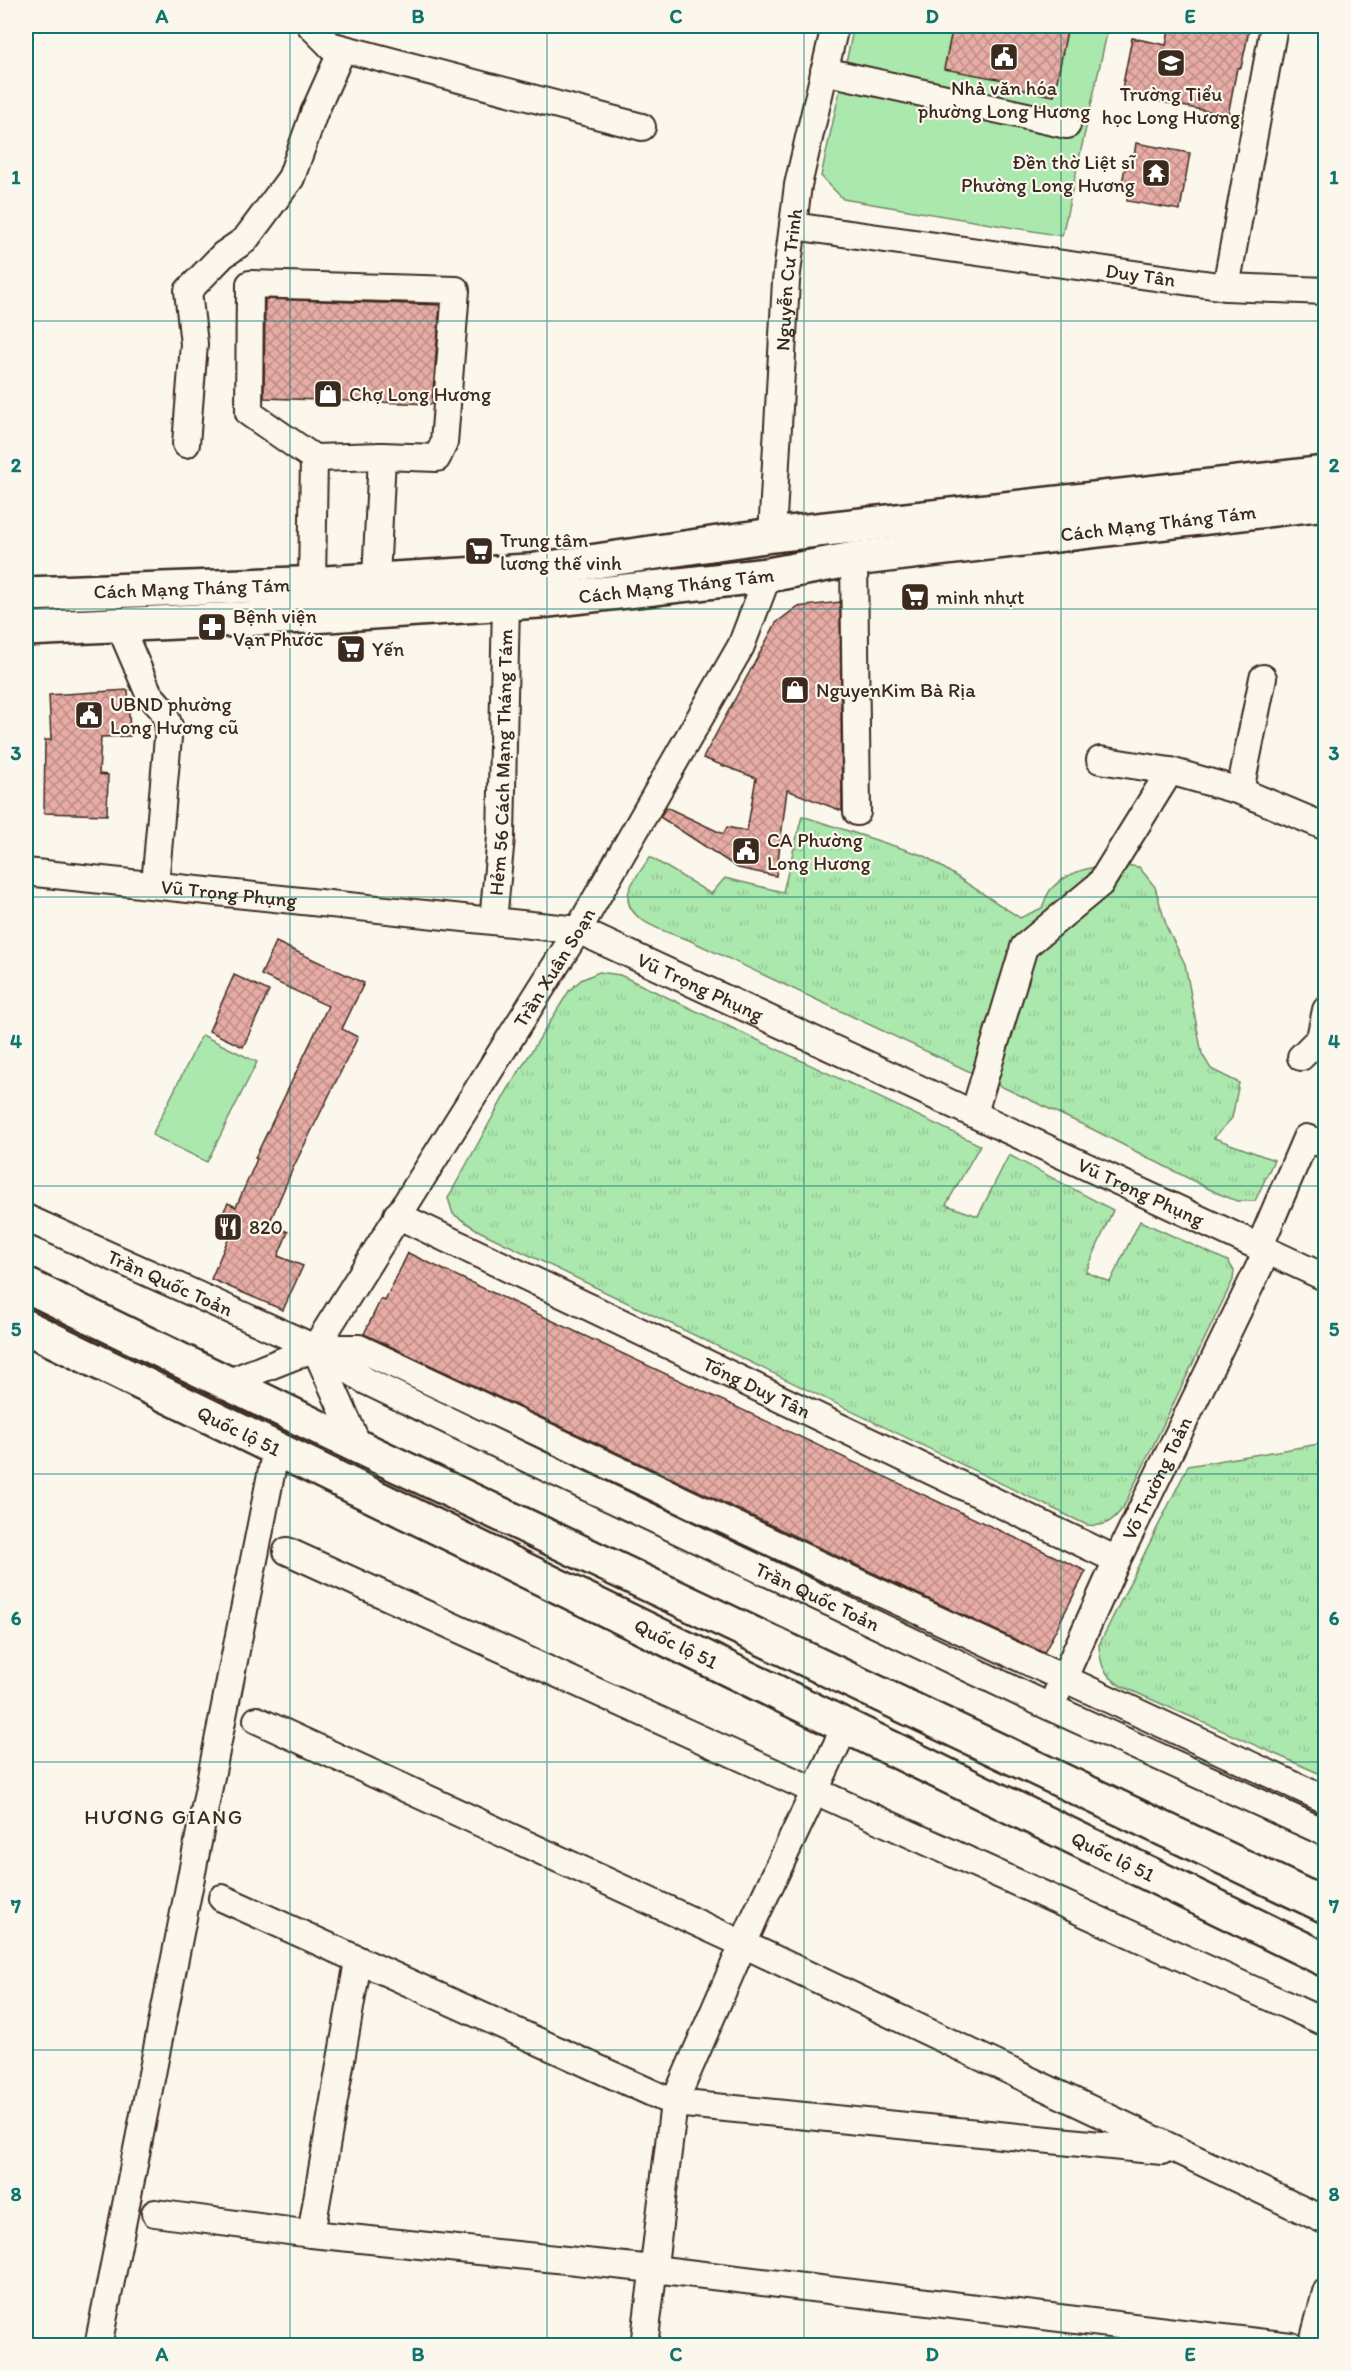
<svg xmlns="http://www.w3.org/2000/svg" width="1351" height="2371" font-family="Itim,sans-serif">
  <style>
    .grass { fill: url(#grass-tufts); stroke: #738966; stroke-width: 1.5 }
    .green { fill: #abe8ae; stroke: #738966; stroke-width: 1.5 }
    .building { fill: url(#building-cross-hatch); stroke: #3b2a1e; stroke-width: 1.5 }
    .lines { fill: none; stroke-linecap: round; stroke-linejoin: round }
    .minor-casing { stroke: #3b2a1e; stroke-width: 30 }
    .major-casing { stroke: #3b2a1e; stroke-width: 38 }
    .highway-casing { stroke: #3b2a1e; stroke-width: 38 }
    .minor { stroke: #fbf7ec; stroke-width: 26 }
    .major { stroke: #fbf7ec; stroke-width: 33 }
    .highway { stroke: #fbf7ec; stroke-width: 33 }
    .grid { fill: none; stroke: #0f766e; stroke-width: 1.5; stroke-opacity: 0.55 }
    .labels { text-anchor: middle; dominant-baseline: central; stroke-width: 4.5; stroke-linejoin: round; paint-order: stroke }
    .poi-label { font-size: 20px; fill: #3b2a1e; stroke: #fbf7ec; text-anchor: start }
    .street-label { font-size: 20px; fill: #3b2a1e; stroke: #fbf7ec }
    .neighbourhood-label { font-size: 21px; letter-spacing: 1.5px; fill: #3b2a1e; stroke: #fbf7ec }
    .neatline { fill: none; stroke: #0f766e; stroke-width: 2 }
    .grid-label { font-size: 20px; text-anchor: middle; font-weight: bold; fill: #0f766e }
  </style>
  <defs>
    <pattern id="grass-tufts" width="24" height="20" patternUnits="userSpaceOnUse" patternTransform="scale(1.5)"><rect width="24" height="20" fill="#abe8ae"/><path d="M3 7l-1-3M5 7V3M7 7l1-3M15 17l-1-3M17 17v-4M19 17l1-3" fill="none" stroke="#94c795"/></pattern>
    <pattern id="building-cross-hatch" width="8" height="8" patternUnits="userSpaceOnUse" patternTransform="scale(1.5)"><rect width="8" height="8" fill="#e7aca5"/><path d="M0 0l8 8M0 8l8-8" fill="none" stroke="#bc8c86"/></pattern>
  </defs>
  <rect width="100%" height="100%" fill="#fbf7ec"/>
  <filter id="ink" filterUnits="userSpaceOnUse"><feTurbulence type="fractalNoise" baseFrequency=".0167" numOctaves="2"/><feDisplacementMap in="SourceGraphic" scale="12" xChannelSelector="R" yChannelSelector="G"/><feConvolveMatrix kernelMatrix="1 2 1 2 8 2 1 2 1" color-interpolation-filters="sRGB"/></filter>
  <g filter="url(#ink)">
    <g class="grass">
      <path d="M802 816 925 856 1020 918 1042 908C1045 901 1047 892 1053 887 1074 866 1111 862 1139 867L1155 887 1167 928 1185 964 1202 1054 1211 1069 1239 1083 1232 1118 1214 1138 1274 1160 1255 1201H1237L1217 1193 1092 1129 689 940C670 933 617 920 630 888 634 878 644 867 650 857L711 894 725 878 783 892Z"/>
      <path d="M599 972 620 975 980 1145 946 1205 978 1216 1009 1155 1113 1210 1086 1272 1110 1282 1140 1221 1228 1261 1234 1271 1233 1280 1123 1508C1112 1522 1105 1527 1087 1525L479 1231 453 1214 448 1198 507 1091 569 991 581 980Z"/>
      <path d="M1325 1443H1326L1325 1776 1121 1686C1104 1675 1100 1665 1099 1645L1188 1466Z"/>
    </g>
    <g class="green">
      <polygon points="854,26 1069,26 1107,33 1062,236 843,199 821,176"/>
      <polygon points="202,1035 257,1062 207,1162 152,1135"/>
    </g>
    <g class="building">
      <polygon points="953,26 1068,26 1054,96 1003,86 1004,80 944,69"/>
      <polygon points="1170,26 1250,26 1241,68 1237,68 1228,115 1121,94 1132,38 1166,45"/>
      <polygon points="1136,143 1190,153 1180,210 1127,201 1130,184 1122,183 1126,162 1133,163"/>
      <polygon points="265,299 440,305 432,404 264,398"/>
      <polygon points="840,602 842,811 787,790 776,876 738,868 660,817 666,807 723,834 727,827 747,831 756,778 703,758 776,623 797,607"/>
      <polygon points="128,690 130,736 101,737 99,774 108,775 107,815 44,813 45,740 51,740 49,695"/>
      <polygon points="276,942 364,983 342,1029 358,1037 293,1168 269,1224 288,1232 278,1256 303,1266 283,1310 211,1279 231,1232 217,1224 228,1203 236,1207 257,1159 255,1158 328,1006 261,975"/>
      <polygon points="234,975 269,991 243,1047 209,1031"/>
      <polygon points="408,1253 1086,1571 1044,1653 364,1334 381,1299 385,1301"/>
    </g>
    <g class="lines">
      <g class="minor-casing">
        <g id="minor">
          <polyline points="330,45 642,127"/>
          <polyline points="824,71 1067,125"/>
          <path id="s1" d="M793 226 1226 287 1274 26"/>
          <polygon points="250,284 456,290 444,443 437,458 382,456 314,458 249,413"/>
          <polyline points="1226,287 1326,291"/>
          <polyline points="186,444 194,344 188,291 223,255 245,240 291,178 314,113 340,55 311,26"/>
          <path id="s2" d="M772 535 786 281 798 185 835 26"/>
          <polyline points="854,559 857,812"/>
          <polyline points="376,579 382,456"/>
          <polyline points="312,583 314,458"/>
          <polyline points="119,624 149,694 163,710 169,726 155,885"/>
          <polyline points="1100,760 1170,771 1240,791 1326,827"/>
          <polyline points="1240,791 1263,678"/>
          <path id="s3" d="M26 872 578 930 1326 1278"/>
          <path id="s4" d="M493 921 501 837 506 603"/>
          <polyline points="1301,1057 1320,1038 1326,1010"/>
          <polyline points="974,1113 1024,947 1100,884 1170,771"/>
          <path id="s5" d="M397 1215 1117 1560"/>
          <path id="s6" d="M26 1218 315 1348 366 1381 557 1473 1050 1707 1326 1833"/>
          <polyline points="1259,1248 1306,1138 1326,1145"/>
          <polyline points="315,1348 359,1348 822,1566 1326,1800"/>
          <polyline points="315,1348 359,1447"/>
          <path id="s7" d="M229 1382 315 1348 578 930 741 646 768 575"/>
          <polyline points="287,1551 1326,2023"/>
          <path id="s8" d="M1057 1693 1117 1560 1267 1251"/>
          <polyline points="257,1720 743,1944 1326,2221"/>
          <polyline points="222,1898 674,2103 1162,2151"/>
          <polyline points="155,2213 311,2234 654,2269 1291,2346"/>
          <polyline points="311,2234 358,1961"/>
          <polyline points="98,2346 276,1449"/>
          <polyline points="644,2346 674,2103 755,1917 846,1725"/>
          <polyline points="1312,2346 1326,2292"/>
        </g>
      </g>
      <g class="major-casing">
        <g id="major">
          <path id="s9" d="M26 594 325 583 529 571 772 535 1326 473"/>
          <path id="s10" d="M26 629 328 615 539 601 768 575 854 559 1326 503"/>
        </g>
      </g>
      <g class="highway-casing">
        <g id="highway">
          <polyline points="26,1285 359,1447 1326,1906"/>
          <path id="s11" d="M26 1327 1326 1960"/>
        </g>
      </g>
      <use href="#minor" class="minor"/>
      <use href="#major" class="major"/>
      <use href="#highway" class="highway"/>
    </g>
  </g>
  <path class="grid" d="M290 26V2346M547 26V2346M804 26V2346M1061 26V2346M26 321H1326M26 609H1326M26 897H1326M26 1186H1326M26 1474H1326M26 1762H1326M26 2050H1326"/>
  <defs>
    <g id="civic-square" transform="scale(1.5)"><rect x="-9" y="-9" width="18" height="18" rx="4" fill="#3b2a1e" stroke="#fbf7ec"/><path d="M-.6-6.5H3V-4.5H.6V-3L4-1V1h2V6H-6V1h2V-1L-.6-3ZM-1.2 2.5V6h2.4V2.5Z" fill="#fff"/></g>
    <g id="school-square" transform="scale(1.5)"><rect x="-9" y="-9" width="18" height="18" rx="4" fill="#3b2a1e" stroke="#fbf7ec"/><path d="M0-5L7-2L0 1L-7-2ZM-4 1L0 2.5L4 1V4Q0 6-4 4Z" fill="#fff"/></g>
    <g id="temple-square" transform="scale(1.5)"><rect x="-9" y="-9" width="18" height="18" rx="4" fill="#3b2a1e" stroke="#fbf7ec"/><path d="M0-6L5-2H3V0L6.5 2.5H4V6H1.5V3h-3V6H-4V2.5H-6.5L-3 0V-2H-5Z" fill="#fff"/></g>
    <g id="shop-square" transform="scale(1.5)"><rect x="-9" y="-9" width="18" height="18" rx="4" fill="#3b2a1e" stroke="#fbf7ec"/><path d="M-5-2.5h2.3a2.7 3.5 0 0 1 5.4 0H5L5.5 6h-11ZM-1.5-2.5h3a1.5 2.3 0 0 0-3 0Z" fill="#fff"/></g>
    <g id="supermarket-square" transform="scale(1.5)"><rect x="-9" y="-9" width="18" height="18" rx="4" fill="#3b2a1e" stroke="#fbf7ec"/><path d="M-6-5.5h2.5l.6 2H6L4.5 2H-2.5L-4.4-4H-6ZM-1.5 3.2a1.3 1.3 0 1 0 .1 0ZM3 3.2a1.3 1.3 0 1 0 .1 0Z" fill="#fff"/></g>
    <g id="pharmacy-square" transform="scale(1.5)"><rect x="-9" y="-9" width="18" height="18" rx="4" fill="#3b2a1e" stroke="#fbf7ec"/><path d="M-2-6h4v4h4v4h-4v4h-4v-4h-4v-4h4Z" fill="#fff"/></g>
    <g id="restaurant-square" transform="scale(1.5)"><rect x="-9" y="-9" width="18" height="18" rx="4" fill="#3b2a1e" stroke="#fbf7ec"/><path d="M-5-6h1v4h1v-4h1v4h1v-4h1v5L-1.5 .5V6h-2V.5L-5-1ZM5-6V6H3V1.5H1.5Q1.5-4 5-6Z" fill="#fff"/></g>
  </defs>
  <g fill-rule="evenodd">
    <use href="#civic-square" x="1004" y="57"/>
    <use href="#school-square" x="1171" y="63"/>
    <use href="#temple-square" x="1156" y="173"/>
    <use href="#shop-square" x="328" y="394"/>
    <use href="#supermarket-square" x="479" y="551"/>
    <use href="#supermarket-square" x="915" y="597"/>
    <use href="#pharmacy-square" x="212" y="627"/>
    <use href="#supermarket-square" x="351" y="649"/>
    <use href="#shop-square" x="795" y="690"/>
    <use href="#civic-square" x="89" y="715"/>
    <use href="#civic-square" x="746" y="851"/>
    <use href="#restaurant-square" x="228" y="1227"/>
  </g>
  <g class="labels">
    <g class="poi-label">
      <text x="1004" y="88" text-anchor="middle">Nhà văn hóa<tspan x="1004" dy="23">phường Long Hương</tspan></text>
      <text x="1171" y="94" text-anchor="middle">Trường Tiểu<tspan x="1171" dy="23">học Long Hương</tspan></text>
      <text x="1135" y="162" text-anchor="end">Đền thờ Liệt sĩ<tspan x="1135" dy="23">Phường Long Hương</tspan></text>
      <text x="349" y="394">Chợ Long Hương</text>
      <text x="500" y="540">Trung tâm<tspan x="500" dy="23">lương thế vinh</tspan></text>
      <text x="936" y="597">minh nhựt</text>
      <text x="233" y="616">Bệnh viện<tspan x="233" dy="23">Vạn Phước</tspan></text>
      <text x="372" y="649">Yến</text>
      <text x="816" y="690">NguyenKim Bà Rịa</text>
      <text x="110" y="704">UBND phường<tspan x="110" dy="23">Long Hương cũ</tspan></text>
      <text x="767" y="840">CA Phường<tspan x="767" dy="23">Long Hương</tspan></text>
      <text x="249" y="1227">820</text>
    </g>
    <g class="street-label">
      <text stroke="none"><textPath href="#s1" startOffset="351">Duy Tân</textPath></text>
      <text stroke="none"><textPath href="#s2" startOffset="256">Nguyễn Cư Trinh</textPath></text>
      <text stroke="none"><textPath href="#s10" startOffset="1138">Cách Mạng Tháng Tám</textPath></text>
      <text stroke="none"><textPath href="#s10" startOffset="652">Cách Mạng Tháng Tám</textPath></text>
      <text stroke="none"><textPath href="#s9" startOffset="166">Cách Mạng Tháng Tám</textPath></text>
      <text stroke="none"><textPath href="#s4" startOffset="159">Hẻm 56 Cách Mạng Tháng Tám</textPath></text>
      <text stroke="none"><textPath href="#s3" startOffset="204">Vũ Trọng Phụng</textPath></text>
      <text stroke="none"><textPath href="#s7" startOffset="542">Trần Xuân Soạn</textPath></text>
      <text stroke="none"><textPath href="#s3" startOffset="690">Vũ Trọng Phụng</textPath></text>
      <text stroke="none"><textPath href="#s3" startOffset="1176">Vũ Trọng Phụng</textPath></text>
      <text stroke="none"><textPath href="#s6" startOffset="158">Trần Quốc Toản</textPath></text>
      <text stroke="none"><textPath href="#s5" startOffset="399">Tống Duy Tân</textPath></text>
      <text stroke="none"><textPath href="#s11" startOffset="237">Quốc lộ 51</textPath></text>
      <text stroke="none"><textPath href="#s8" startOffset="237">Võ Trường Toản</textPath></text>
      <text stroke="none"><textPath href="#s6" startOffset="878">Trần Quốc Toản</textPath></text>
      <text stroke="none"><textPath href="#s11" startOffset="723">Quốc lộ 51</textPath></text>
      <text stroke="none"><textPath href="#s11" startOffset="1209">Quốc lộ 51</textPath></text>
    </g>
    <g class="neighbourhood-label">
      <text x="164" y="1816">HƯƠNG GIANG</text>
    </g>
  </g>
  <rect width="1351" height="2371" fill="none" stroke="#fbf7ec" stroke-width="66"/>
  <rect x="33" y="33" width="1285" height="2305" class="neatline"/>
  <g class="grid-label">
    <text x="162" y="23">A</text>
    <text x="418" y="23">B</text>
    <text x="676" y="23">C</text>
    <text x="932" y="23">D</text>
    <text x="1190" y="23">E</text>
    <text x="16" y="184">1</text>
    <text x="1334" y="184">1</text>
    <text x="16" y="472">2</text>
    <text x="1334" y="472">2</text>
    <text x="16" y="760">3</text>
    <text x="1334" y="760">3</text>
    <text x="16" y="1048">4</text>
    <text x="1334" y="1048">4</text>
    <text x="16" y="1336">5</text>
    <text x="1334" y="1336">5</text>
    <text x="16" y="1625">6</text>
    <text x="1334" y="1625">6</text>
    <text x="16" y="1913">7</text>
    <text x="1334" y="1913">7</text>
    <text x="16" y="2201">8</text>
    <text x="1334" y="2201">8</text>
    <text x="162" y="2361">A</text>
    <text x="418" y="2361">B</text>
    <text x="676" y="2361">C</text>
    <text x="932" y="2361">D</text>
    <text x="1190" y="2361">E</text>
  </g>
</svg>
